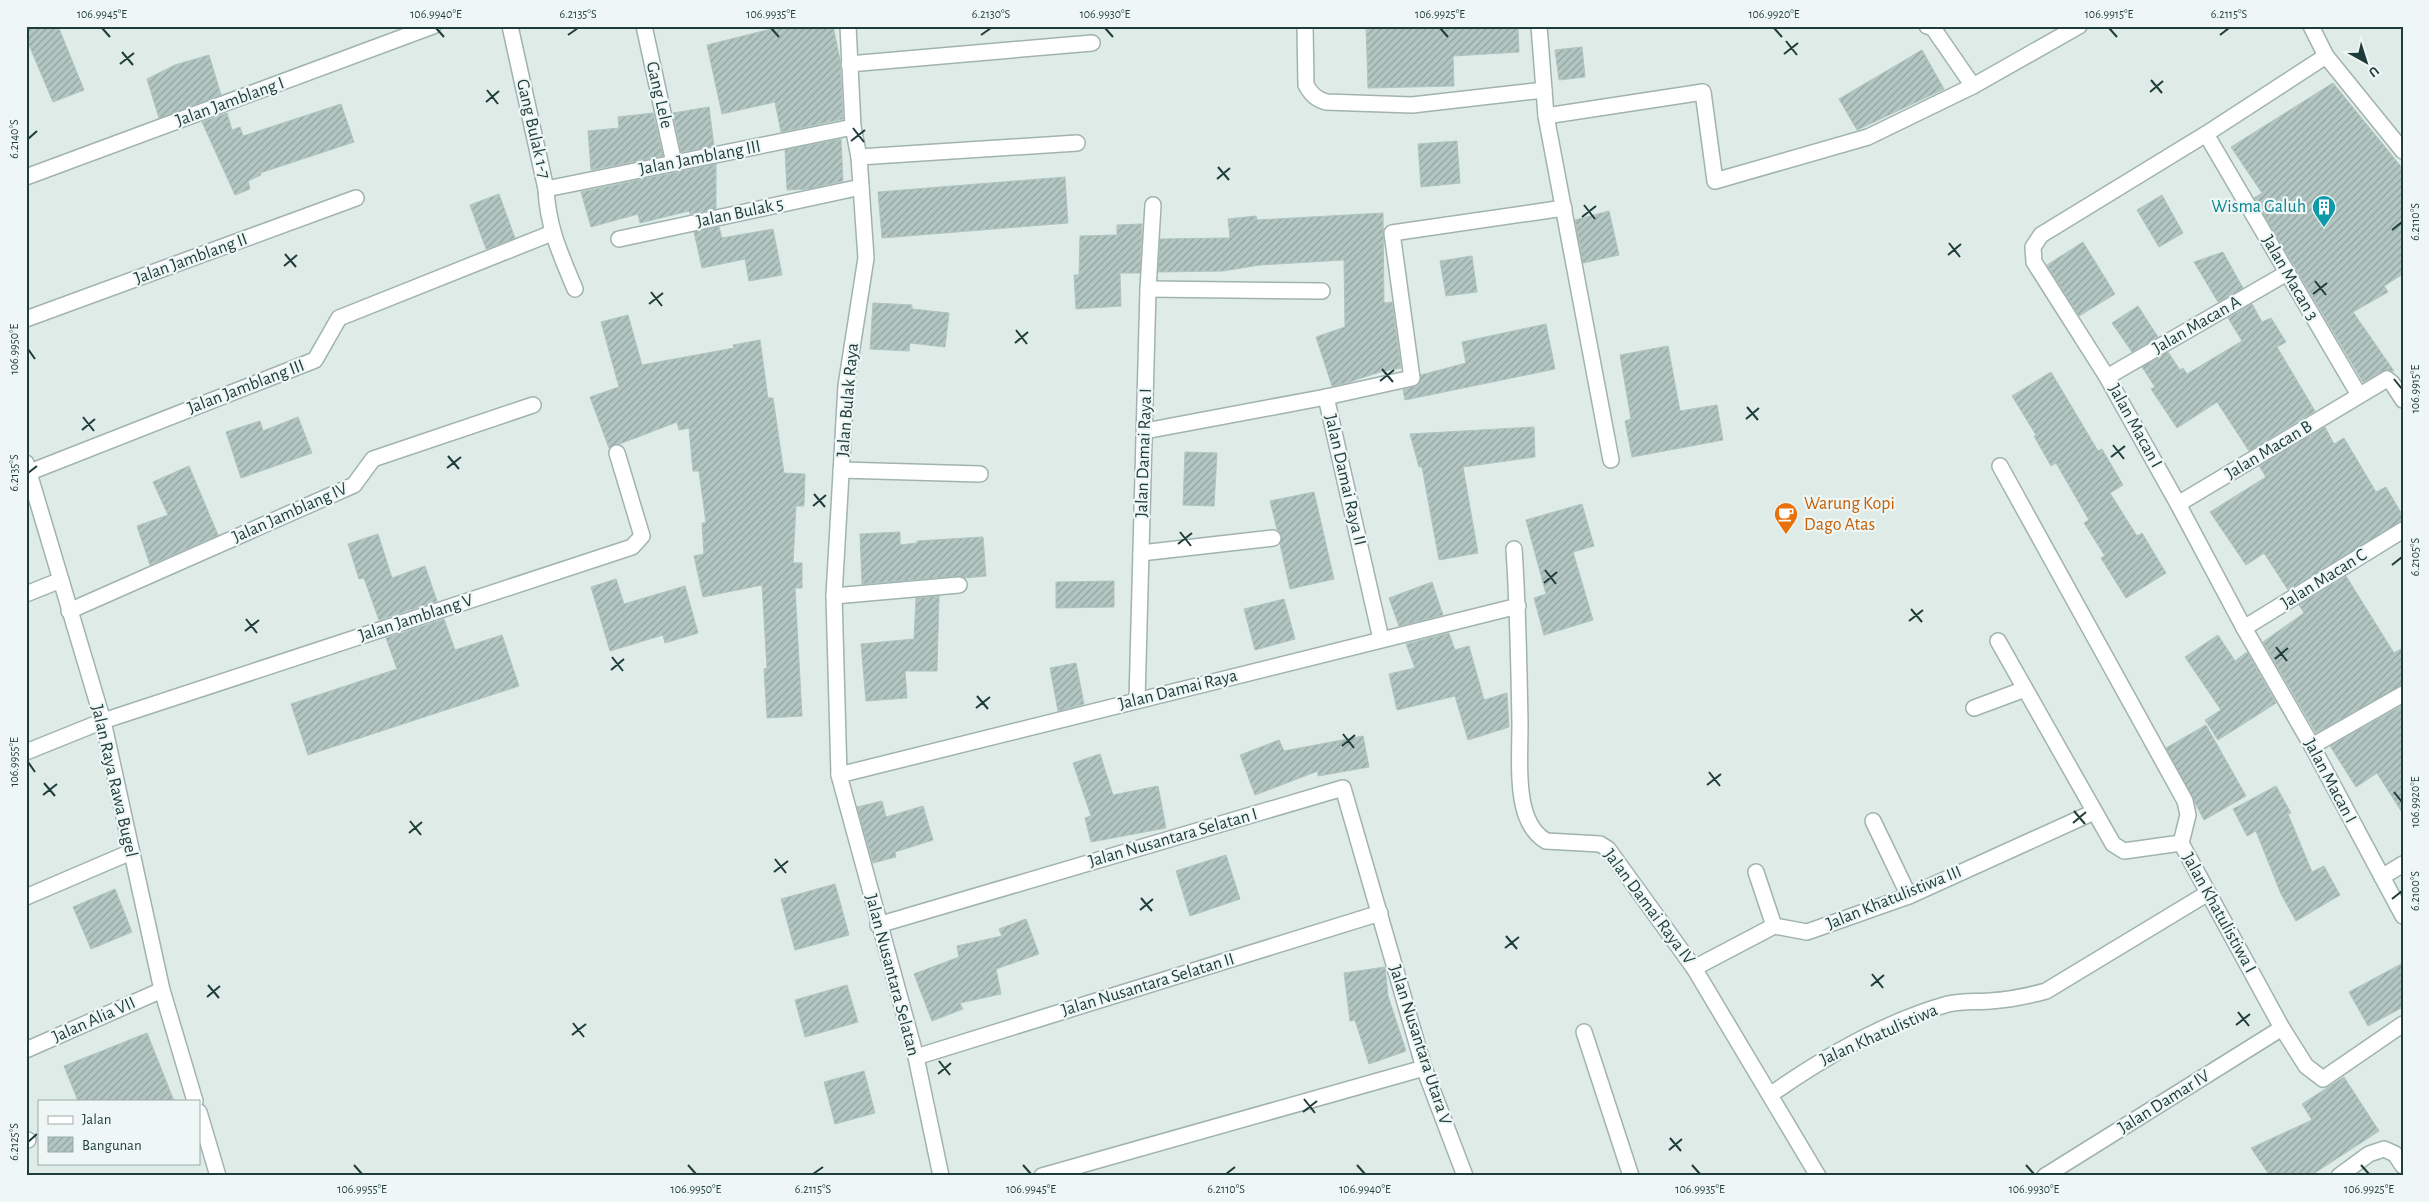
<svg xmlns="http://www.w3.org/2000/svg" width="2429" height="1202" font-family="'Alegreya Sans',sans-serif">
  <style>
    .building { fill: url(#building-hatch); stroke: #b0c5c0 }
    .lines { fill: none; stroke-linecap: round; stroke-linejoin: round }
    .street-casing { stroke: #a1b3af; stroke-width: 18 }
    .street { stroke: #fff; stroke-width: 15 }
    .ticks { fill: none; stroke: #1e3c39; stroke-width: 2 }
    .labels { text-anchor: middle; dominant-baseline: central; stroke-width: 4.5; stroke-linejoin: round; paint-order: stroke }
    .street-label { font-size: 18px; fill: #1e3c39; stroke: #eef7f5 }
    .culture-label { font-size: 18px; fill: #0d838f; stroke: #eef7f5; text-anchor: end }
    .food-label { font-size: 18px; fill: #c56008; stroke: #eef7f5; text-anchor: start }
    .neatline { fill: none; stroke: #1e3c39; stroke-width: 2 }
    .ticks-label { font-size: 12px; text-anchor: middle; fill: #1e3c39 }
  </style>
  <defs>
    <pattern id="building-hatch" width="6" height="6" patternUnits="userSpaceOnUse" patternTransform="scale(1.25)"><rect width="6" height="6" fill="#b3c6c1"/><path d="M-1 1l2-2M0 6l6-6M5 7l2-2" fill="none" stroke="#91a29e"/></pattern>
  </defs>
  <rect width="100%" height="100%" fill="#deebe7"/>
  <g class="building">
    <polygon points="26,26 58,26 84,90 53,102 26,38"/>
    <polygon points="783,26 833,26 840,60 843,119 781,132 775,102 722,114 707,45"/>
    <polygon points="1366,26 1518,26 1519,52 1453,56 1454,86 1368,88"/>
    <polygon points="1582,47 1585,77 1559,80 1555,50"/>
    <polygon points="1922,50 1944,89 1857,130 1839,99"/>
    <polygon points="209,55 221,95 159,118 147,79 175,65"/>
    <polygon points="2333,83 2403,169 2403,274 2384,286 2388,292 2353,312 2394,371 2383,371 2363,382 2254,198 2262,193 2231,147"/>
    <polygon points="341,104 354,142 260,173 261,175 248,181 250,189 235,195 202,122 227,113 232,130 240,127 243,136"/>
    <polygon points="709,107 714,146 681,152 673,113"/>
    <polygon points="653,113 663,156 591,170 588,131 619,128 618,117"/>
    <polygon points="841,139 843,181 808,189 787,190 785,150"/>
    <polygon points="1457,141 1460,183 1421,187 1418,144"/>
    <polygon points="716,164 716,209 690,214 689,211 640,223 638,214 591,227 581,192"/>
    <polygon points="1065,177 1068,223 882,238 878,192"/>
    <polygon points="499,194 515,238 486,249 470,205"/>
    <polygon points="2162,195 2183,233 2159,247 2137,210"/>
    <polygon points="1609,211 1619,255 1583,263 1575,220"/>
    <polygon points="1383,213 1384,303 1392,302 1401,368 1380,372 1346,383 1332,386 1316,337 1345,327 1344,260 1260,265 1223,271 1158,272 1160,239 1230,238 1228,219 1256,216 1257,220"/>
    <polygon points="1142,224 1140,273 1120,273 1121,306 1076,309 1074,275 1079,275 1080,236 1117,235 1117,225"/>
    <polygon points="719,227 722,238 773,229 782,275 749,281 745,259 702,268 694,232"/>
    <polygon points="2083,242 2115,294 2079,316 2047,265"/>
    <polygon points="2223,252 2243,288 2218,302 2194,262"/>
    <polygon points="1472,256 1477,292 1446,296 1440,261"/>
    <polygon points="873,303 912,305 912,309 949,313 945,347 910,343 909,351 870,349"/>
    <polygon points="2252,304 2262,322 2271,318 2286,342 2277,347 2315,411 2249,451 2217,402 2177,428 2151,389 2155,387 2142,367 2168,352 2180,370 2183,368 2187,374 2242,341 2228,318"/>
    <polygon points="2138,306 2158,337 2132,352 2112,323"/>
    <polygon points="628,315 642,365 734,348 733,345 760,340 768,398 773,398 784,473 805,474 804,506 796,506 793,563 802,563 802,588 795,588 802,716 767,718 764,669 767,668 762,585 703,597 694,556 704,554 702,523 706,523 699,471 693,471 689,428 679,430 677,422 609,448 590,397 619,387 601,322"/>
    <polygon points="1546,324 1555,369 1405,400 1403,390 1418,385 1421,375 1466,363 1462,342"/>
    <polygon points="1668,346 1680,411 1717,405 1723,440 1632,457 1625,421 1631,419 1620,355"/>
    <polygon points="2051,372 2098,451 2102,449 2123,485 2110,493 2137,536 2142,533 2166,573 2126,598 2101,558 2105,556 2084,523 2089,520 2056,463 2051,466 2034,436 2036,435 2012,396"/>
    <polygon points="298,417 312,453 241,478 226,432 260,421 263,431"/>
    <polygon points="1534,427 1535,457 1463,467 1478,553 1439,560 1422,467 1419,467 1410,434"/>
    <polygon points="2325,427 2334,444 2344,438 2376,492 2386,487 2403,516 2403,521 2288,590 2264,553 2246,565 2210,512 2266,477 2259,466"/>
    <polygon points="1185,452 1217,453 1214,506 1183,505"/>
    <polygon points="189,466 218,535 150,565 137,526 168,515 153,482"/>
    <polygon points="1314,492 1334,579 1290,589 1280,544 1282,536 1277,529 1270,501"/>
    <polygon points="1582,504 1594,546 1573,552 1593,620 1544,635 1534,598 1546,594 1526,520"/>
    <polygon points="900,532 900,545 917,543 917,541 983,537 986,576 965,578 958,576 862,584 860,534"/>
    <polygon points="378,534 392,578 425,566 437,601 379,620 364,578 359,579 348,544"/>
    <polygon points="2346,576 2394,653 2403,648 2403,685 2316,733 2263,642 2304,613 2299,605"/>
    <polygon points="616,579 624,604 685,586 698,633 665,643 663,635 610,651 591,587"/>
    <polygon points="1114,581 1114,607 1056,608 1056,582"/>
    <polygon points="1432,582 1443,615 1399,626 1389,598"/>
    <polygon points="939,596 937,671 905,671 907,698 866,701 861,644 914,639 916,598"/>
    <polygon points="1284,599 1295,639 1255,650 1244,609"/>
    <polygon points="444,619 455,650 502,635 519,686 308,755 291,704 397,669 386,638"/>
    <polygon points="1449,633 1455,650 1469,646 1484,700 1507,693 1509,727 1468,740 1455,696 1397,710 1389,674 1415,668 1406,644"/>
    <polygon points="2218,635 2235,661 2247,652 2276,703 2218,740 2205,720 2221,710 2185,657"/>
    <polygon points="1076,663 1084,704 1058,711 1050,668"/>
    <polygon points="2403,705 2403,814 2377,773 2356,787 2330,746"/>
    <polygon points="2206,725 2246,796 2204,820 2166,748"/>
    <polygon points="1363,736 1369,767 1318,776 1318,771 1255,795 1240,755 1279,740 1284,751"/>
    <polygon points="1100,754 1113,795 1158,786 1166,828 1091,842 1085,818 1091,816 1073,763"/>
    <polygon points="2276,786 2291,813 2288,814 2312,872 2324,866 2340,895 2296,921 2281,894 2256,831 2247,836 2233,809"/>
    <polygon points="882,801 886,817 923,806 933,840 895,852 896,857 873,863 857,807"/>
    <polygon points="1226,855 1240,899 1190,916 1176,871"/>
    <polygon points="835,884 849,935 795,950 781,899"/>
    <polygon points="115,889 132,932 91,949 73,907"/>
    <polygon points="1026,919 1039,954 996,969 1001,994 960,1003 963,1009 932,1021 914,974 959,957 957,946 1002,936 999,929"/>
    <polygon points="2403,963 2403,1007 2368,1026 2349,992"/>
    <polygon points="1385,967 1388,996 1406,1051 1369,1064 1355,1020 1350,1021 1344,973"/>
    <polygon points="847,985 858,1022 805,1037 795,1000"/>
    <polygon points="147,1033 174,1101 78,1101 64,1066"/>
    <polygon points="864,1071 875,1113 835,1124 824,1082"/>
    <polygon points="2344,1077 2379,1131 2310,1176 2270,1176 2251,1148 2312,1120 2302,1104"/>
  </g>
  <g class="lines">
    <g class="street-casing">
      <g id="street">
        <path d="M510 26 546 189C548 228 560 253 575 289"/>
        <polyline points="644,26 674,163"/>
        <polyline points="848,26 853,127 859,157 866,258 846,386 834,596 839,775 916,1057 941,1176"/>
        <path d="M1305 26 1306 85C1311 94 1316 99 1326 102L1412 105 1544 90"/>
        <polyline points="1539,26 1546,116 1611,460"/>
        <polyline points="1927,26 1933,28 1973,86"/>
        <polyline points="2311,26 2326,56 2403,151"/>
        <polyline points="2326,56 2206,134 2041,235 2033,247 2034,262 2107,377 2178,504 2244,628 2312,746 2403,916"/>
        <polyline points="849,64 1092,43"/>
        <polyline points="1546,116 1703,92 1715,181 1868,137 1973,86 2079,26"/>
        <polyline points="2206,134 2359,395"/>
        <polyline points="859,157 1077,143"/>
        <polyline points="26,177 433,26"/>
        <polyline points="546,189 853,127"/>
        <polyline points="619,239 861,187"/>
        <polyline points="1148,289 1322,291"/>
        <polyline points="26,319 356,198"/>
        <polyline points="2107,377 2287,273"/>
        <polyline points="1145,431 1326,397"/>
        <polyline points="26,463 103,721 162,990 195,1101"/>
        <polyline points="2000,466 2185,801 2188,815 2181,843"/>
        <polyline points="841,470 980,474"/>
        <polyline points="30,472 315,360 339,318 552,233"/>
        <polyline points="2178,504 2387,379 2392,383 2403,400"/>
        <path d="M1514 549C1518 607 1519 665 1520 724 1520 751 1517 789 1526 815 1530 826 1536 835 1546 841L1600 844 1608 849 1694 968 1818 1176"/>
        <polyline points="1141,553 1273,538"/>
        <polyline points="26,594 61,580"/>
        <polyline points="834,596 959,585"/>
        <polyline points="69,611 354,485 373,459 533,405"/>
        <polyline points="2244,628 2403,530"/>
        <polyline points="1381,639 1326,397 1412,378 1392,233 1564,208"/>
        <polyline points="1998,641 2113,844 2124,851 2181,843 2282,1028 2306,1066 2323,1079 2403,1024"/>
        <polyline points="1137,700 1148,289 1153,205"/>
        <polyline points="1974,708 2025,689"/>
        <polyline points="2312,746 2403,694"/>
        <polyline points="26,752 103,721 632,547 642,536 617,453"/>
        <polyline points="839,775 1518,606"/>
        <polyline points="1873,821 1909,896"/>
        <polyline points="1756,872 1774,926"/>
        <polyline points="2382,877 2403,864"/>
        <polyline points="26,897 131,852"/>
        <polyline points="878,925 1343,788 1424,1068 1465,1176"/>
        <polyline points="1694,968 1774,926 1807,932 1909,896 2094,812"/>
        <polyline points="1584,1032 1631,1176"/>
        <polyline points="26,1050 162,990"/>
        <polyline points="916,1057 1380,913"/>
        <path d="M1770 1095C1824 1057 1884 1022 1948 1004 1961 1001 1976 1002 1990 1001 2009 1000 2028 996 2046 991L2208 893"/>
        <polyline points="199,1112 218,1176"/>
        <polyline points="26,1140 28,1140"/>
        <polyline points="1042,1176 1424,1068"/>
        <polyline points="2045,1176 2282,1028"/>
        <polyline points="2339,1176 2369,1154 2384,1149 2395,1154 2403,1166"/>
      </g>
    </g>
    <use href="#street" class="street"/>
  </g>
  <path class="ticks" d="M102 28 110 37M436 28 444 37M771 28 779 37M1105 28 1113 37M1440 28 1448 37M1774 28 1782 37M2109 28 2117 37M568 35 578 28M981 35 991 28M2220 35 2229 28M1786 41 1797 55M122 52 133 65M1784 54 1798 43M120 64 134 53M2151 80 2162 93M487 90 498 104M2150 92 2163 81M486 102 499 91M853 128 864 142M28 139 37 131M851 141 865 130M1218 167 1229 180M1217 179 1230 168M1584 205 1595 219M1582 217 1596 206M2392 230 2402 222M1949 243 1960 257M285 254 296 267M1948 255 1961 244M284 266 297 255M2315 281 2326 295M651 292 662 306M2313 294 2327 283M649 304 663 293M1016 330 1027 344M1015 343 1028 332M28 349 35 359M1382 369 1393 382M2394 379 2402 389M1380 381 1394 370M1747 407 1758 420M83 417 94 431M1746 419 1759 408M82 430 95 419M2113 445 2124 459M448 456 459 469M2111 457 2125 446M447 468 461 457M28 473 37 466M814 494 825 507M813 506 826 495M1180 532 1191 546M1178 544 1192 533M2392 565 2402 557M1545 570 1556 584M1544 583 1557 572M1911 609 1922 622M246 619 257 633M1909 621 1923 610M245 631 259 620M2276 647 2287 661M612 657 623 671M2275 659 2288 648M611 670 624 659M977 696 988 709M976 708 990 697M1343 734 1354 748M1342 746 1355 735M28 762 35 772M1709 772 1720 786M44 783 55 796M1707 785 1721 774M2394 792 2402 802M43 795 57 784M2074 811 2085 824M410 821 421 835M2073 823 2086 812M409 833 422 822M775 859 786 873M774 872 788 861M1141 898 1152 911M2392 899 2402 891M1140 910 1153 899M1506 936 1517 949M1505 948 1519 937M1872 974 1883 988M208 985 219 998M1871 986 1884 975M207 997 220 986M2238 1012 2249 1026M573 1023 584 1037M2236 1025 2250 1014M572 1035 586 1024M939 1061 950 1075M938 1074 951 1063M1304 1099 1315 1113M1303 1112 1317 1101M1670 1138 1681 1151M28 1142 37 1134M1669 1150 1682 1139M354 1165 362 1174M688 1165 696 1174M1023 1165 1031 1174M1357 1165 1365 1174M1692 1165 1700 1174M2026 1165 2034 1174M2361 1165 2369 1174M813 1174 823 1167M1226 1174 1235 1167"/>
  <defs>
    <g id="building-pin" transform="scale(1.25)"><path d="M0 17L-7.5 6A9.5 9.5 0 1 1 7.5 6Z" fill="#0f9aa8" stroke="#eef7f5"/><path d="M-4-6H4V6H1V3H-1V6H-4ZM-2.5-4.3h1.7v1.8h-1.7ZM.8-4.3h1.7v1.8H.8ZM-2.5-1h1.7V.8h-1.7ZM.8-1h1.7V.8H.8Z" fill="#fff"/></g>
    <g id="cafe-pin" transform="scale(1.25)"><path d="M0 17L-7.5 6A9.5 9.5 0 1 1 7.5 6Z" fill="#e8710a" stroke="#eef7f5"/><path d="M-5.5-4.5H6V0H3Q3 3.5 0 3.5H-2.5Q-5.5 3.5-5.5 0ZM3-3.2v2h1.7v-2ZM-6 4.5H4V6H-6Z" fill="#fff"/></g>
  </defs>
  <g fill-rule="evenodd">
    <use href="#building-pin" x="2324" y="207"/>
    <use href="#cafe-pin" x="1786" y="514"/>
  </g>
  <g class="labels">
    <g class="street-label">
      <text transform="translate(659 95) rotate(77)">Gang Lele</text>
      <text transform="translate(230 102) rotate(-20)">Jalan Jamblang I</text>
      <text transform="translate(533 129) rotate(77)">Gang Bulak 1-7</text>
      <text transform="translate(700 158) rotate(-11)">Jalan Jamblang III</text>
      <text transform="translate(740 213) rotate(-12)">Jalan Bulak 5</text>
      <text transform="translate(191 259) rotate(-20)">Jalan Jamblang II</text>
      <text transform="translate(2290 278) rotate(60)">Jalan Macan 3</text>
      <text transform="translate(2197 325) rotate(-30)">Jalan Macan A</text>
      <text transform="translate(246 387) rotate(-21)">Jalan Jamblang III</text>
      <text transform="translate(848 400) rotate(-85)">Jalan Bulak Raya</text>
      <text transform="translate(2135 426) rotate(61)">Jalan Macan I</text>
      <text transform="translate(2269 450) rotate(-31)">Jalan Macan B</text>
      <text transform="translate(1144 453) rotate(-88)">Jalan Damai Raya I</text>
      <text transform="translate(1345 480) rotate(77)">Jalan Damai Raya II</text>
      <text transform="translate(290 513) rotate(-24)">Jalan Jamblang IV</text>
      <text transform="translate(2324 579) rotate(-32)">Jalan Macan C</text>
      <text transform="translate(416 618) rotate(-18)">Jalan Jamblang V</text>
      <text transform="translate(1178 690) rotate(-14)">Jalan Damai Raya</text>
      <text transform="translate(114 781) rotate(77)">Jalan Raya Rawa Bugel</text>
      <text transform="translate(2330 781) rotate(62)">Jalan Macan I</text>
      <text transform="translate(1173 838) rotate(-16)">Jalan Nusantara Selatan I</text>
      <text transform="translate(1894 898) rotate(-22)">Jalan Khatulistiwa III</text>
      <text transform="translate(1649 907) rotate(53)">Jalan Damai Raya IV</text>
      <text transform="translate(2219 913) rotate(61)">Jalan Khatulistiwa I</text>
      <text transform="translate(892 975) rotate(75)">Jalan Nusantara Selatan</text>
      <text transform="translate(1148 985) rotate(-17)">Jalan Nusantara Selatan II</text>
      <text transform="translate(94 1020) rotate(-24)">Jalan Alia VII</text>
      <text transform="translate(1879 1035) rotate(-24)">Jalan Khatulistiwa</text>
      <text transform="translate(1420 1045) rotate(72)">Jalan Nusantara Utara V</text>
      <text transform="translate(2164 1102) rotate(-32)">Jalan Damar IV</text>
    </g>
    <g class="culture-label">
      <text x="2306" y="207">Wisma Galuh</text>
    </g>
    <g class="food-label">
      <text x="1804" y="504">Warung Kopi<tspan x="1804" dy="21">Dago Atas</tspan></text>
    </g>
  </g>
  <rect width="2429" height="1202" fill="none" stroke="#eef7f5" stroke-width="55"/>
  <rect x="38" y="1100" width="162" height="65" fill="#eef7f5" stroke="#9bacaa"/>
  <rect x="48" y="1116" width="25" height="8" fill="#ffffff" stroke="#9bacaa"/>
  <text x="82" y="1124" font-size="15" fill="#1e3c39">Jalan</text>
  <rect x="48" y="1137" width="25" height="15" fill="url(#building-hatch)" stroke="#9bacaa"/>
  <text x="82" y="1150" font-size="15" fill="#1e3c39">Bangunan</text>
  <g transform="translate(2366 62) rotate(141)" stroke="#eef7f5" stroke-width="4" paint-order="stroke">
  <path d="M0-4L9 19L0 12L-9 19Z" fill="#1e3c39"/>
  <text y="-8" font-size="14" font-weight="bold" text-anchor="middle" fill="#1e3c39">U</text>
  </g>
  <rect x="28" y="28" width="2374" height="1146" class="neatline"/>
  <g class="ticks-label">
    <text x="102" y="18">106.9945°E</text>
    <text x="436" y="18">106.9940°E</text>
    <text x="578" y="18">6.2135°S</text>
    <text x="771" y="18">106.9935°E</text>
    <text x="991" y="18">6.2130°S</text>
    <text x="1105" y="18">106.9930°E</text>
    <text x="1440" y="18">106.9925°E</text>
    <text x="1774" y="18">106.9920°E</text>
    <text x="2109" y="18">106.9915°E</text>
    <text x="2229" y="18">6.2115°S</text>
    <text transform="translate(14 139) rotate(-90)" y="4">6.2140°S</text>
    <text transform="translate(2415 222) rotate(-90)" y="4">6.2110°S</text>
    <text transform="translate(14 349) rotate(-90)" y="4">106.9950°E</text>
    <text transform="translate(2415 389) rotate(-90)" y="4">106.9915°E</text>
    <text transform="translate(14 473) rotate(-90)" y="4">6.2135°S</text>
    <text transform="translate(2415 557) rotate(-90)" y="4">6.2105°S</text>
    <text transform="translate(14 762) rotate(-90)" y="4">106.9955°E</text>
    <text transform="translate(2415 802) rotate(-90)" y="4">106.9920°E</text>
    <text transform="translate(2415 891) rotate(-90)" y="4">6.2100°S</text>
    <text transform="translate(14 1142) rotate(-90)" y="4">6.2125°S</text>
    <text x="362" y="1193">106.9955°E</text>
    <text x="696" y="1193">106.9950°E</text>
    <text x="813" y="1193">6.2115°S</text>
    <text x="1031" y="1193">106.9945°E</text>
    <text x="1226" y="1193">6.2110°S</text>
    <text x="1365" y="1193">106.9940°E</text>
    <text x="1700" y="1193">106.9935°E</text>
    <text x="2034" y="1193">106.9930°E</text>
    <text x="2369" y="1193">106.9925°E</text>
  </g>
</svg>
